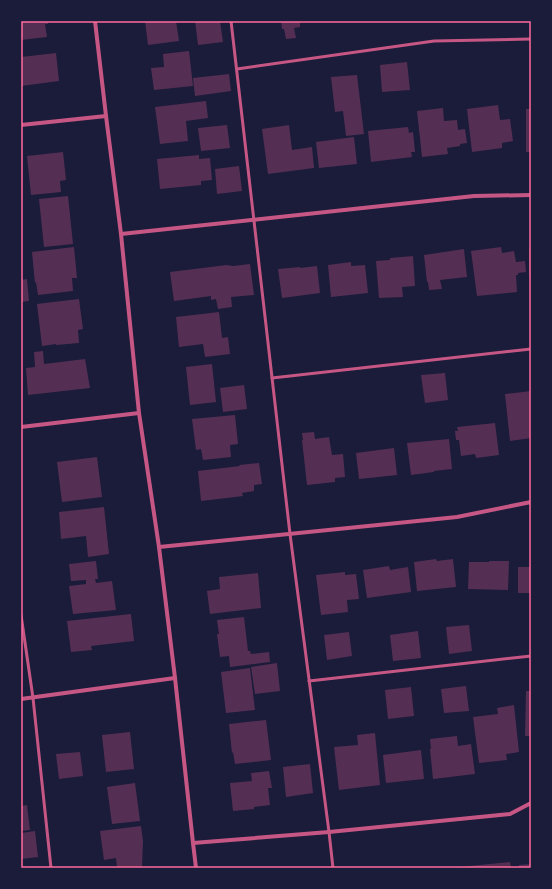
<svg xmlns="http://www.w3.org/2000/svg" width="552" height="889" font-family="'Open Sans',sans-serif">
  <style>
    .building { fill: #542f53 }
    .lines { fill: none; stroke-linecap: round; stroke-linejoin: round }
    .service { stroke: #c65784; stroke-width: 3 }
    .minor { stroke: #c65784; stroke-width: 4 }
    .neatline { fill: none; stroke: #ff6b9d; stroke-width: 1.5 }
  </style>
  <rect width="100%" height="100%" fill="#1b1b3a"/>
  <g class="building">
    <polygon points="21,21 48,21 48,24 45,24 47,37 21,40"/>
    <polygon points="145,21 176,21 179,41 148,45"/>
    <polygon points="195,21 220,21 223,42 198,45"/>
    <polygon points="281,21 300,21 300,27 294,28 296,38 286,39 284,29 282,29"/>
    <polygon points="189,51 193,86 154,90 151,68 164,67 163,54"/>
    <polygon points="56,53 59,81 21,86 21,57"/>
    <polygon points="407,62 410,90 382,92 380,65"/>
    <polygon points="229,74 231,91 195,96 193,78"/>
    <polygon points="357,75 364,134 346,136 343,111 335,112 331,77"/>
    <polygon points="206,101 208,118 186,121 188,141 160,144 155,107"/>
    <polygon points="498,105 500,120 510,119 513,141 502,143 502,148 472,152 467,109"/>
    <polygon points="443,108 444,121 457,120 458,130 465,129 467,143 460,144 460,146 447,148 448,154 422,157 417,111"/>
    <rect x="526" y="109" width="5" height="43"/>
    <polygon points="227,125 230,148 201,151 198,128"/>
    <polygon points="289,125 292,150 312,147 314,168 268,174 262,129"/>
    <polygon points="408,127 409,133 413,132 415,152 411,152 412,157 371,162 368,131"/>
    <polygon points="354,137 357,164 319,168 316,142"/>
    <polygon points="63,152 66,180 60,181 61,192 31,195 27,156"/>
    <polygon points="199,155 199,159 210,158 212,180 201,181 201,185 160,189 157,159"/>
    <polygon points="239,166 242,191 217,194 215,169"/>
    <polygon points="68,196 73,244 44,247 39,199"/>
    <polygon points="74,247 77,278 72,278 73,291 38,295 36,282 35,283 32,252"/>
    <polygon points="501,247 502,253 514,251 516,262 525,261 526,272 518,273 518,275 516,275 517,292 477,296 471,251"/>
    <rect x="529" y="247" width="2" height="30"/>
    <polygon points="464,249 467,277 440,280 442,289 429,290 428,282 427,282 424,255"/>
    <polygon points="413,256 415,286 402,287 403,297 379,298 376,261 390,260 390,258"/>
    <polygon points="351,262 351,266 365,265 368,293 331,297 328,265"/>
    <polygon points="250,264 254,295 231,297 232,307 218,309 216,299 211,300 211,296 174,301 170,272 227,265 233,266"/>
    <polygon points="317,266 320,293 282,298 278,269 300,267 300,268"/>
    <polygon points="27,279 29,301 21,302 21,280"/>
    <polygon points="79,299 83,329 78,330 79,343 56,345 56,344 42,346 37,304"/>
    <polygon points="219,312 222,338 228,337 230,354 205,357 203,344 179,347 176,317"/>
    <polygon points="43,351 44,364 85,359 90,388 28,395 26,368 35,367 34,352"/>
    <polygon points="212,364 216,402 190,405 186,367"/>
    <polygon points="445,373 448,400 425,403 421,375"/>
    <polygon points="244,385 247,409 223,412 220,388"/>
    <polygon points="531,391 531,438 510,441 505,394"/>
    <polygon points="235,415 238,444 230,445 231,457 203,460 201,449 196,450 192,419"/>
    <polygon points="495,423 499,455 476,458 475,454 461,456 459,440 456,440 455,431 458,431 457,427"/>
    <polygon points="314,432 315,439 329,437 332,455 343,454 345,477 335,478 335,482 307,485 302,440 303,440 302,433"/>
    <polygon points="449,439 452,469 434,471 434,472 411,475 407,443"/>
    <polygon points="394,448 397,475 359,479 356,453"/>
    <polygon points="97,457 102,497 62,502 57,462"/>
    <polygon points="259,463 262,484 254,485 254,491 242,493 243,496 201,501 198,471 240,466 239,465"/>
    <polygon points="104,507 109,554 88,557 86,536 61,539 59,512"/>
    <polygon points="436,559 437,561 453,559 456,587 417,591 414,562"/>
    <polygon points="96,561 98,579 95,579 96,583 112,581 116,610 73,614 69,586 86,584 86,580 71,581 69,564"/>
    <polygon points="489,561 509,561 508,590 468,589 469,562 489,562"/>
    <polygon points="389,566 390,570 408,567 411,592 367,598 363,570"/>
    <rect x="518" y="567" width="13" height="26"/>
    <polygon points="345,572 345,575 356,574 359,599 347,600 348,612 321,615 316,575"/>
    <polygon points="258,573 261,608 210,614 207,591 220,589 219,577"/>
    <polygon points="131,614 134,641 91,646 92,650 71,652 67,621"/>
    <polygon points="244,617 248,651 250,651 251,654 269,652 270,662 230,667 229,656 220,657 217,634 219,634 217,620"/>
    <polygon points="469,625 472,651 449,654 446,627"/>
    <polygon points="418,631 421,658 393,661 390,635"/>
    <polygon points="349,632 352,656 327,660 324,635"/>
    <polygon points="277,663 280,691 255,694 251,667"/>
    <polygon points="250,668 255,710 226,713 221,672"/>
    <polygon points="466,686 469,711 444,713 441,689"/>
    <polygon points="411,687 414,716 388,719 385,690"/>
    <polygon points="526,691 531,691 531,736 525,736"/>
    <polygon points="514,705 519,752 506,754 507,760 479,763 473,717 498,714 497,708"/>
    <polygon points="266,720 271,760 235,764 233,752 232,753 229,724"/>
    <polygon points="130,732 134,769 106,772 102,735"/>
    <polygon points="375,733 380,785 339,790 334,747 358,745 357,735"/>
    <polygon points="457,736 458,746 471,744 475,774 433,779 430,749 431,749 430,739"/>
    <polygon points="421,750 424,779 386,783 383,755"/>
    <polygon points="80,752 83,776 59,779 56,754"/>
    <polygon points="310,764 313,793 286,797 283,767"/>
    <polygon points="269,771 272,788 268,788 270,805 254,807 254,809 233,811 230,783 252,781 251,773"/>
    <polygon points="135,783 140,821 112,824 107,787"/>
    <polygon points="27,805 30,830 21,831 21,806"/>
    <polygon points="141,826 143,841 142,868 117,868 116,858 104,860 100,831"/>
    <polygon points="35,831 38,857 21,859 21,833"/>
    <polygon points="510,862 511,868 459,868 459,867"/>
    <polygon points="531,864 531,868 519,868 519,865"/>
  </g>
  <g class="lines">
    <g class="service">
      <polyline points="231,21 290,534 329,832 333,868"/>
      <polyline points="237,69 434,41 531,39"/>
      <polyline points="272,378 531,349"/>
      <polyline points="21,615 33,698 51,868"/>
      <polyline points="309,681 531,656"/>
    </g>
    <g class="minor">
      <polyline points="95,21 106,116 121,234 139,413 159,547 175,678 193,843 196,868"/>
      <polyline points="21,125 106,116"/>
      <polyline points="121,234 474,196 531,195"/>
      <polyline points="21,427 139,413"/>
      <polyline points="159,547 457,517 531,502"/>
      <polyline points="21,699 175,678"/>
      <polyline points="193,843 329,832 510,814 531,803"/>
    </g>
  </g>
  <rect width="552" height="889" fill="none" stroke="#1b1b3a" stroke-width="44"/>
  <rect x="22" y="22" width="508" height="845" class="neatline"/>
</svg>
